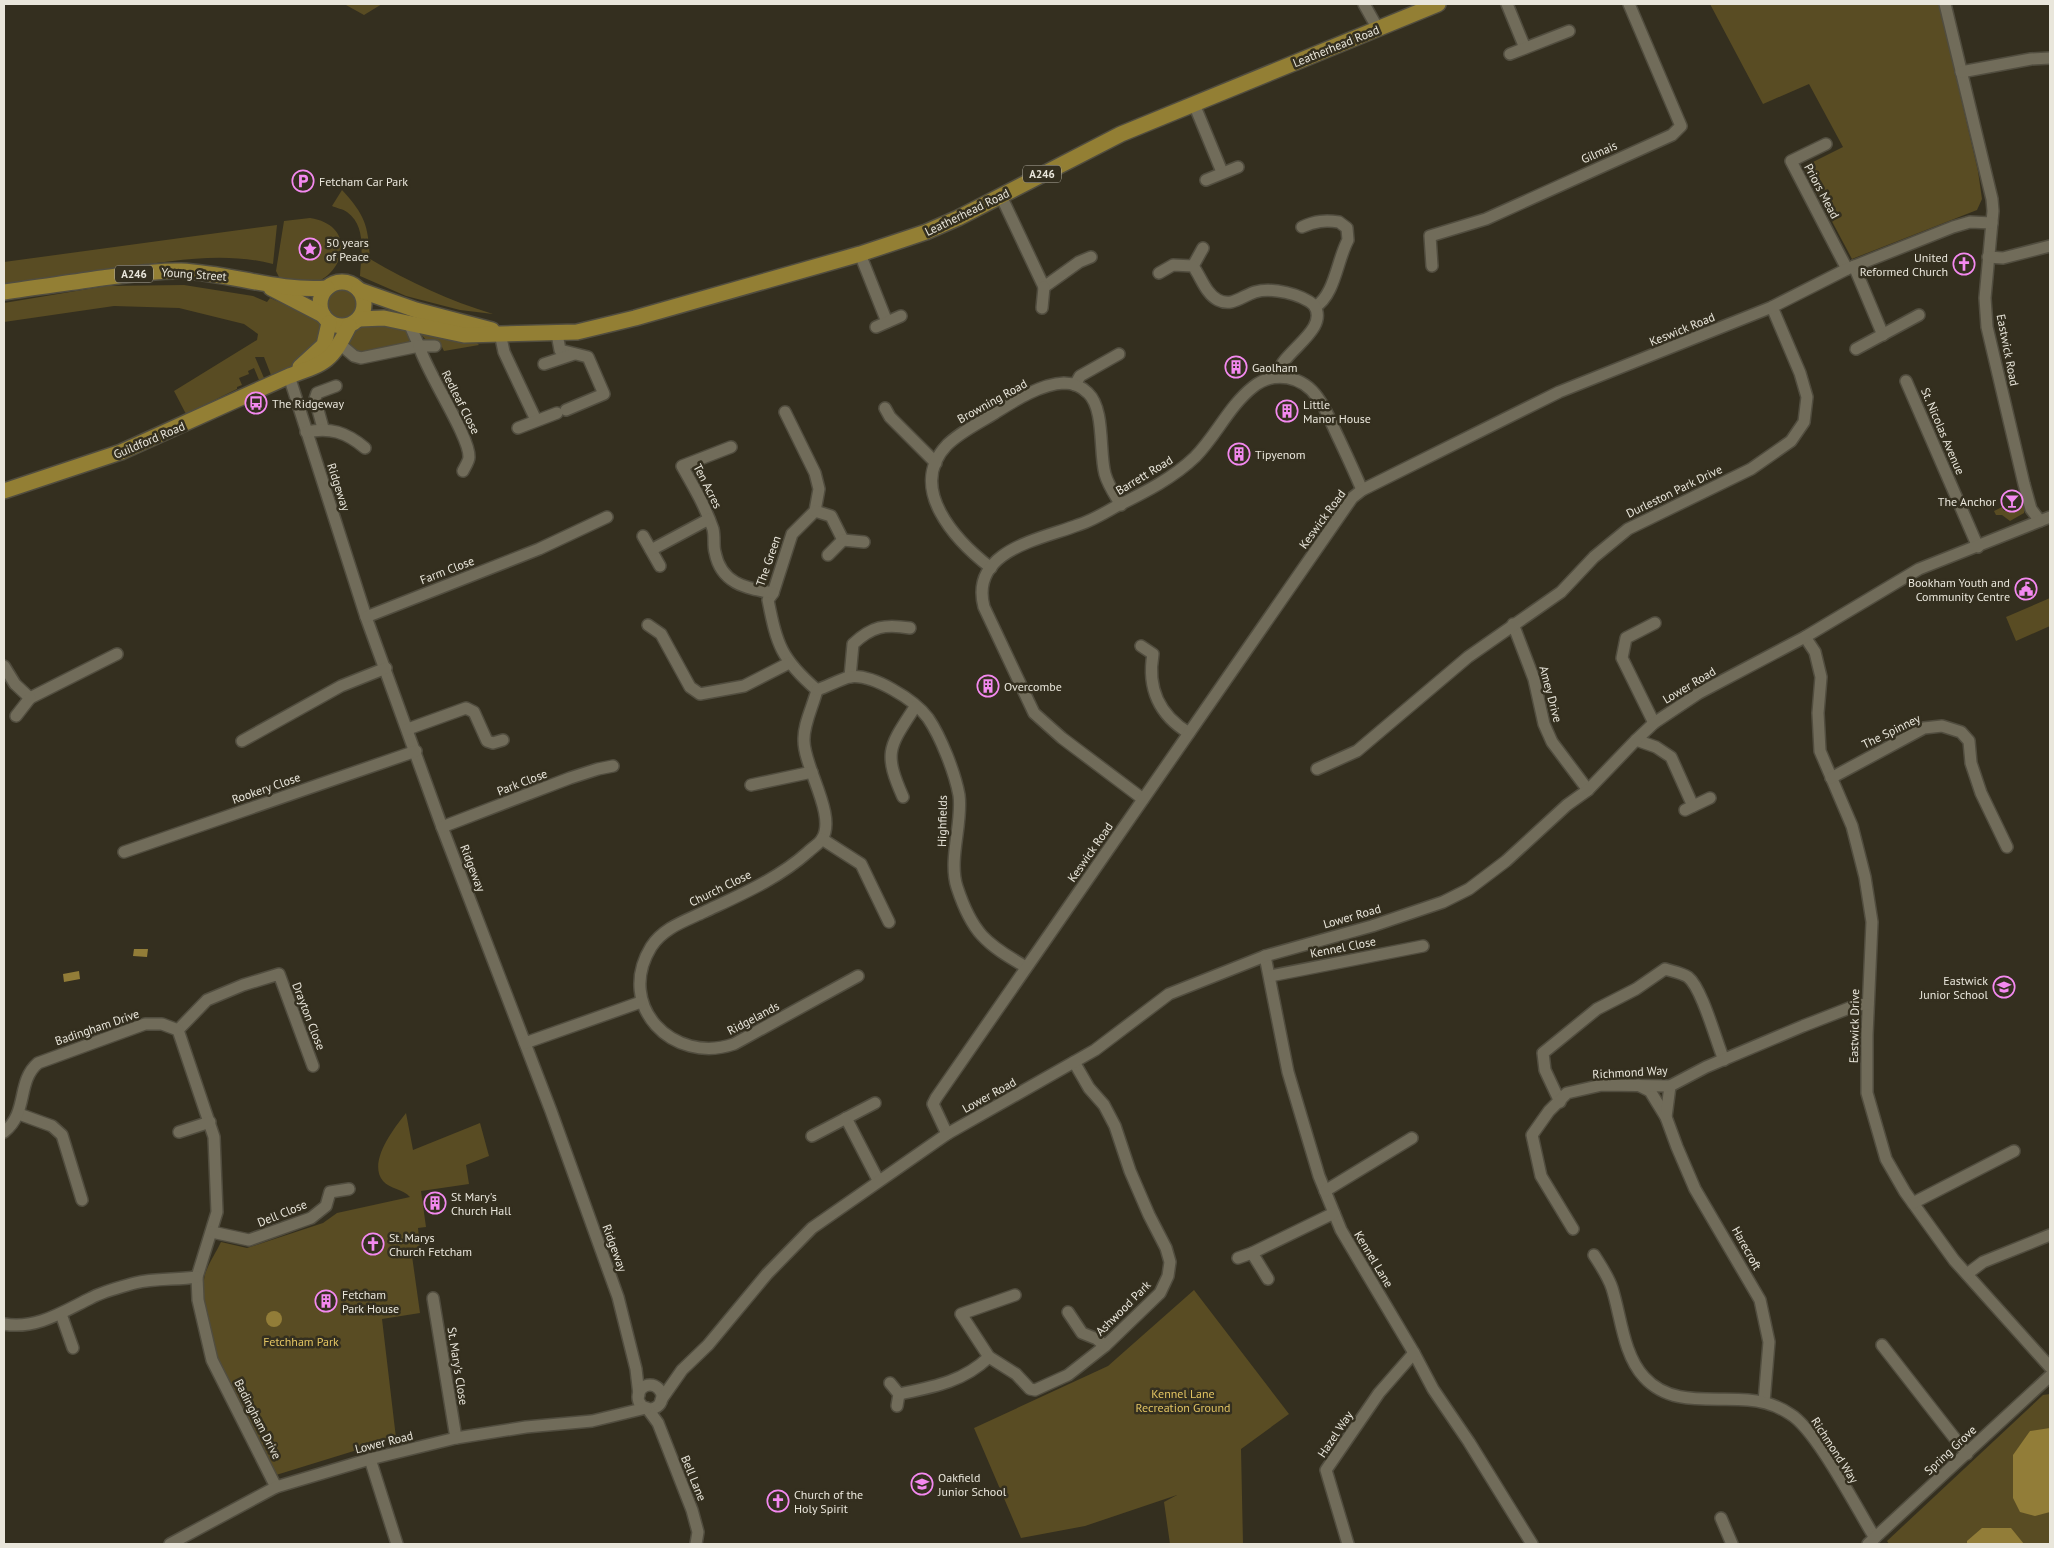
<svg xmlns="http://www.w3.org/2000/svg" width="2054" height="1548" font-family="'PT Sans',sans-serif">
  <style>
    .green { fill: #594c23 }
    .water { fill: #927d38 }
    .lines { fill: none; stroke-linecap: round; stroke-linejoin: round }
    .minor-casing { stroke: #514d3f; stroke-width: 14 }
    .major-casing { stroke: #514d3f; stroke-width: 18 }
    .minor { stroke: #716c5a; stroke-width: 11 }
    .major { stroke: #937f34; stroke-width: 15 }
    .labels { text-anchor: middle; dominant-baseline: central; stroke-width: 5; stroke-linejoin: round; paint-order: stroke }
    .shield { fill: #342f1f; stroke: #b3afa3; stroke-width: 1 }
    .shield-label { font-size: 11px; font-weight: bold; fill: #e9e6db }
    .street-label { font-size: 12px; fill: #e9e6db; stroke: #342f1f }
    .poi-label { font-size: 12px; fill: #e9e6db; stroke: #342f1f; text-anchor: start }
    .park-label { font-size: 12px; fill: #e1c362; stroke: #342f1f }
  </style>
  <rect width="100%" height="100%" fill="#342f1f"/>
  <g class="green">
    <polygon points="347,4 382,4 364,15 346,5"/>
    <polygon points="1710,4 1939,4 1978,171 1982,199 1977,210 1852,259 1803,167 1843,147 1809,84 1763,104"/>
    <path d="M342 190C366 216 368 226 370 259 409 282 450 301 493 314L460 310 406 296 360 276C361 255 367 226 347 212 343 209 336 208 332 206Z"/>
    <path d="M310 218C362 226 341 283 306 284 297 284 287 279 279 277L276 271 284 221Z"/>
    <path d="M277 225 273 264C223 251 172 261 121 268 82 274 43 279 4 285V262Z"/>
    <path d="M184 285 253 296 267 302 270 298 317 318 321 324C320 331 319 342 315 348 306 361 286 371 271 375L264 357H255L264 378 259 380 254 368 248 371 249 374 239 378 242 385 237 387V389L186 414 174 391 257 340 258 334 244 324 179 308 114 306 4 322V303L106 286Z"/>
    <circle cx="343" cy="304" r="15"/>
    <polygon points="374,322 405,328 412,339 410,344 360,353 347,346 353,329"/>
    <polygon points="417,330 475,341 479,345 444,351 441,345 426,340"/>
    <polygon points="2024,504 2024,513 2010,521 2002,515 1996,515 1994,511 2002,507 2004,511"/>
    <polygon points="2050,598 2050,626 2016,641 2006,617"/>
    <path d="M406 1113 413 1150 480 1123 489 1156 466 1165 469 1184 421 1191 426 1227 418 1228 420 1248 412 1256 420 1313 382 1319 396 1438 276 1475C249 1421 197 1341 204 1280 205 1268 216 1253 221 1242L247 1248 323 1223 337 1213 410 1197C403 1189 390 1189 383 1181 367 1162 395 1127 406 1113Z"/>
    <polygon points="1194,1290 1289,1414 1241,1449 1243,1544 1170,1544 1164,1502 1177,1495 1085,1526 1021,1538 974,1428 1108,1366"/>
    <polygon points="2050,1394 2050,1544 1889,1544 1887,1541 2043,1395"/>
  </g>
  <g class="water">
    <polygon points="134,949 148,949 147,957 133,956"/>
    <polygon points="79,971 80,979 64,982 63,974"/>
    <circle cx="274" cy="1319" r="8"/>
    <polygon points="2050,1428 2050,1512 2035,1516 2020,1512 2013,1498 2013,1455 2030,1431"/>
    <polygon points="1982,1528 2011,1528 2024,1544 1967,1544 1967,1541"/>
  </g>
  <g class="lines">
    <g class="minor-casing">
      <g id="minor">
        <polyline points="1364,4 1378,29"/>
        <polyline points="1507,4 1525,48"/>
        <polyline points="1945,4 1992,199 1993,211 1985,298 1987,327 2024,484 2031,509 2040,521"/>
        <polyline points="1510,54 1569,31"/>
        <polyline points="1961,72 2031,59 2050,58"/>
        <polyline points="1194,104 1222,172"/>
        <polyline points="1826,144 1791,161 1847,269"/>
        <polyline points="1206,180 1238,167"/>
        <polyline points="1001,196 1044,287 1079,262 1091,257"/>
        <path d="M1302 227C1315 221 1325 220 1339 222L1347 228 1348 240C1337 260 1335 295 1315 307"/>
        <polyline points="860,254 887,322"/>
        <polyline points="1988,257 2003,258 2050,246"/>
        <polyline points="1193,266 1203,248"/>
        <polyline points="1432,266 1430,236 1486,219 1672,135 1681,126 1629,4"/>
        <polyline points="1854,266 1883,335"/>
        <path d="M1159 273 1173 265 1193 266C1201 277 1206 294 1218 300 1232 307 1242 296 1255 292 1272 287 1301 294 1314 305 1331 331 1278 353 1277 377"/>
        <polyline points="1042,308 1044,287"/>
        <polyline points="876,327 901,316"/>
        <polyline points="500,333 504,352 536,420"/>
        <polyline points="557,334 560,350 588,357 604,394 566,410"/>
        <polyline points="341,345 354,356 361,358 419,346 409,323"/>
        <path d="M435 346H419C427 373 470 437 469 457 469 461 465 467 463 471"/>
        <polyline points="1856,349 1919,315"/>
        <polyline points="544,364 574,354"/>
        <polyline points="289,376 366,617 442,827 551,1111 618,1297 636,1369 639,1395"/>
        <polyline points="1906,381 1978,547"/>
        <polyline points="1075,385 1080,376 1119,354"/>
        <polyline points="885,408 890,417 936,463"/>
        <path d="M785 412 815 473 819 489 815 511 792 534 773 593 768 600C777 645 781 659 817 690"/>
        <polyline points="323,428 315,399 317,393 336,386"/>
        <polyline points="518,428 557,413"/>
        <path d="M306 432C330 427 346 432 365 448"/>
        <path d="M731 447 682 466C694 487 705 506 713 529 715 537 713 545 715 552 721 584 746 588 773 593"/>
        <polyline points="815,511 831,516 843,540"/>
        <polyline points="643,536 660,566"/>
        <polyline points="843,540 864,542"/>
        <polyline points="651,550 709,519"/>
        <polyline points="828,555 843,540"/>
        <path d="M991 568C956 541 906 488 947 445 960 432 979 423 995 413 1014 401 1040 384 1064 383 1073 383 1082 387 1088 393 1105 409 1099 452 1105 474 1108 485 1115 495 1121 505"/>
        <polyline points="366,617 539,549 607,517"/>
        <polyline points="1513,624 1534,679 1544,724 1552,742 1588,790"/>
        <polyline points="648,625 661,634 690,687 700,694 744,686 789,663"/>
        <polyline points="1805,637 1815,652 1821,677 1818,713 1820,751 1852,826 1865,877 1872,922 1867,1035 1867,1093 1886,1159 1905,1192 1954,1260 2050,1367"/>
        <path d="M1141 646 1153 654C1147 688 1159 715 1189 733"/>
        <polyline points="4,666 15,684 30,698 117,654"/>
        <path d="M850 677 853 644C872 626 885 624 910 628"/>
        <path d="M817 690C813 706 803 725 804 741 804 767 837 816 822 839 819 844 812 848 808 852 778 879 740 895 704 912 685 921 663 928 651 947 615 1006 673 1065 734 1044L858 976"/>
        <path d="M817 690C828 686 839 680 849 677 872 673 915 700 928 718 941 737 955 773 959 795 963 823 948 859 957 887 972 933 986 944 1026 967"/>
        <polyline points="16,716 30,698"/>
        <polyline points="1654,723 1622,658 1626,638 1655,623"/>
        <polyline points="408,729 466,708 474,712 487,741 493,743 503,740"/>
        <polyline points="1636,740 1656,747 1671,757 1693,806"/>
        <polyline points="242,741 341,686 386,668"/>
        <polyline points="1317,769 1357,751 1468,657 1561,592 1594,557 1628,529 1751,469 1791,441 1804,422 1807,397 1800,373 1772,307"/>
        <polyline points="1831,778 1924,728 1942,726 1961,732 1969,741 1971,763 1981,793 2007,847"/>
        <polyline points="751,785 812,772"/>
        <path d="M903 797C883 752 889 747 915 707"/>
        <path d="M1143 799 1062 738 1034 713 984 607C969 550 1042 539 1078 525 1091 521 1103 514 1115 507 1143 493 1172 479 1195 457 1216 436 1229 406 1253 387 1274 370 1303 376 1318 398 1327 410 1332 425 1339 439 1347 456 1355 473 1362 490"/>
        <polyline points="1685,810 1710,798"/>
        <polyline points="442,827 570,778 598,769 613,766"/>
        <polyline points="822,839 861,864 889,922"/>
        <polyline points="124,852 416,751"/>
        <polyline points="1265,956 1288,1072 1319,1176 1341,1230 1414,1353 1433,1389 1469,1442 1532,1544"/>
        <polyline points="1270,976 1423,946"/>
        <polyline points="178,1030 207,1000 243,985 279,974 313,1066"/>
        <polyline points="525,1043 641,1002"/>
        <polyline points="1638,1085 1650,1091 1666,1117"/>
        <polyline points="1670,1086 1666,1117 1677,1147 1695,1189 1760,1300 1769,1342 1764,1402"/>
        <path d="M1560 1102 1545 1070 1543 1053 1597 1009 1636 989 1665 969C1671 971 1682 973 1688 977 1702 988 1716 1041 1724 1060"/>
        <polyline points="19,1114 52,1126 62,1135 82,1200"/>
        <polyline points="846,1118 878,1180"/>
        <path d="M4 1132C29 1112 16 1082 38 1063L145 1024H162L178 1030 214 1137 217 1212 197 1277 198 1300 212 1360 276 1487"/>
        <polyline points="179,1132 210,1122"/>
        <polyline points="947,1134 933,1104 936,1098 1352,498 1362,490 1559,392 1772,307 1847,269 1953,227 1970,222 1992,223"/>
        <polyline points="812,1136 875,1103"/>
        <polyline points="1325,1191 1412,1138"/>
        <polyline points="1913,1203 2014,1151"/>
        <polyline points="1573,1229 1541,1176 1532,1135 1549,1111 1567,1093 1602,1085 1670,1086 1706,1067 1803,1026 1857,1005 1868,1004"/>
        <polyline points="212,1232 249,1240 311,1218 326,1206 330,1192 349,1189"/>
        <path d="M1594 1255C1601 1266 1608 1276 1612 1288 1621 1316 1623 1354 1644 1377 1671 1407 1712 1397 1748 1400 1763 1401 1778 1406 1790 1414 1816 1429 1857 1509 1875 1538"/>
        <polyline points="1238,1258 1252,1253"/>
        <polyline points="1967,1274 1983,1262 2050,1235"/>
        <polyline points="1268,1279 1252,1253 1334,1213"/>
        <polyline points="1015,1295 961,1314 989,1357 1016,1374 1030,1389 1035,1390 1068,1375 1105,1346 1160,1293 1168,1276 1170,1262 1166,1248 1149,1215 1130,1171 1115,1126 1104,1105 1089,1088 1074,1062"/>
        <polyline points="433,1298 456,1438"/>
        <polyline points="1068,1312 1082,1333 1097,1339 1105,1346"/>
        <polyline points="61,1314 73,1348"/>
        <path d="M4 1324C36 1330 64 1311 91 1298 104 1291 121 1287 135 1283 154 1278 177 1280 197 1277"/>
        <polyline points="1882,1345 1967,1454"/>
        <polyline points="890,1383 899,1394 897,1406"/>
        <circle cx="650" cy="1397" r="12"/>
        <path d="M899 1394C933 1387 963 1382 989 1357"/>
        <polyline points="661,1400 682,1370 708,1345 767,1274 812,1228 947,1134 1095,1050 1169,994 1265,956 1372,926 1443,902 1469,889 1506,861 1567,805 1588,790 1636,740 1654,723 1699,693 1805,637 1919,569 2050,517"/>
        <polyline points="647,1408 658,1423 692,1510 698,1532 696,1544"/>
        <polyline points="370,1459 397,1544"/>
        <polyline points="1721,1518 1732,1544"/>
        <polyline points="170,1544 276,1487 370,1459 456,1438 526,1427 592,1421 646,1408"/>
        <polyline points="1348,1544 1326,1470 1379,1393 1414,1353"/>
        <polyline points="1868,1544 2050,1376"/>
      </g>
    </g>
    <g class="major-casing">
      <g id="major">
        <circle cx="342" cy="304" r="22"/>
        <polyline points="271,288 323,315"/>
        <polyline points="359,290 416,310 492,330"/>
        <path d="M4 292C36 287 69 283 102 278 128 275 154 270 181 271 230 273 278 292 327 288"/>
        <polyline points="359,319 384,318 464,335 577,332 635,318 860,254 926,232 958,218 1121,134 1438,4"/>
        <polyline points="300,367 324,345 329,323"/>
        <path d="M4 491 121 452 289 376C326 363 331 362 349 326"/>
      </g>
    </g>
    <use href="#minor" class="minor"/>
    <use href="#major" class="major"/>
  </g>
  <defs>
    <g id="parking-ring" transform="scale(1.125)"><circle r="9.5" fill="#342f1f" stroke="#f489f0" stroke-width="1.5"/><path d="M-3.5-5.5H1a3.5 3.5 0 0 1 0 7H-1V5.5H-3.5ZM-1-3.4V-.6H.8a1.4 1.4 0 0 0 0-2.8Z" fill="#f489f0"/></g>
    <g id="sight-ring" transform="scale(1.125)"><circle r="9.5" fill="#342f1f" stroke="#f489f0" stroke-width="1.5"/><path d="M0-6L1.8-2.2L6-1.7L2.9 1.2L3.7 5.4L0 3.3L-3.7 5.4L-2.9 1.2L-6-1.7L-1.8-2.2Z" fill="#f489f0"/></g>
    <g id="church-ring" transform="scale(1.125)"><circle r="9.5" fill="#342f1f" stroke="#f489f0" stroke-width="1.5"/><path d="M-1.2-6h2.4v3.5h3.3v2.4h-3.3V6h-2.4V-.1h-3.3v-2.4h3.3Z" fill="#f489f0"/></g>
    <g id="building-ring" transform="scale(1.125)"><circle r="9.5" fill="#342f1f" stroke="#f489f0" stroke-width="1.5"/><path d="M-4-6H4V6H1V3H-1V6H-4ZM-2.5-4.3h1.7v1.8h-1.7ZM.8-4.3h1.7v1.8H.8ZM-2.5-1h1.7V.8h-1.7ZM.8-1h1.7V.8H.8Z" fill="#f489f0"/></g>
    <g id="bus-ring" transform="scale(1.125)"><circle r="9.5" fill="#342f1f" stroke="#f489f0" stroke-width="1.5"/><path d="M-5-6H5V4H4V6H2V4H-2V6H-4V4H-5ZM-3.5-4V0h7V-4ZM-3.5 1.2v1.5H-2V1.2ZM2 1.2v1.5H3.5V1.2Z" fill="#f489f0"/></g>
    <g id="bar-ring" transform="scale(1.125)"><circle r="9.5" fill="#342f1f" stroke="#f489f0" stroke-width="1.5"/><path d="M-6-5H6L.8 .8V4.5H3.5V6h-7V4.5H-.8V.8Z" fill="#f489f0"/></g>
    <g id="civic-ring" transform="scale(1.125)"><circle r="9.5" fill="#342f1f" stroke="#f489f0" stroke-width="1.5"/><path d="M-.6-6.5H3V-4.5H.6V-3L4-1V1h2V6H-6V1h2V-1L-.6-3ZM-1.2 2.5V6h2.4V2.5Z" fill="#f489f0"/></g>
    <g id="school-ring" transform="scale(1.125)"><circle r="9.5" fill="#342f1f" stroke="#f489f0" stroke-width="1.5"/><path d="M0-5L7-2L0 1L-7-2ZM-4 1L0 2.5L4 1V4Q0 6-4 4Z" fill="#f489f0"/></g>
  </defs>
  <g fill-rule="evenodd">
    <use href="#parking-ring" x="303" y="181"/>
    <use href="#sight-ring" x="310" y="249"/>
    <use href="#church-ring" x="1964" y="264"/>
    <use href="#building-ring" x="1236" y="367"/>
    <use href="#bus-ring" x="256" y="403"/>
    <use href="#building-ring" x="1287" y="411"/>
    <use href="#building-ring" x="1239" y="454"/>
    <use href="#bar-ring" x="2012" y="501"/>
    <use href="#civic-ring" x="2026" y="589"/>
    <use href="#building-ring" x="988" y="686"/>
    <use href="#school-ring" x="2004" y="987"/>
    <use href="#building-ring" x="435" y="1203"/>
    <use href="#church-ring" x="373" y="1244"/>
    <use href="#building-ring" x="326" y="1301"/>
    <use href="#school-ring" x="922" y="1484"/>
    <use href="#church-ring" x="778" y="1501"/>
  </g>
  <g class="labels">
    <g class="shield">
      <rect x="1023" y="165.5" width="38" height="17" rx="4"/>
      <rect x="115" y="265.5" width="38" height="17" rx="4"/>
    </g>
    <g class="shield-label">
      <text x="1042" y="174">A246</text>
      <text x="134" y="274">A246</text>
    </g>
    <g class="street-label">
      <text transform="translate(1336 46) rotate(-22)">Leatherhead Road</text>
      <text transform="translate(1599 152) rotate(-24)">Gilmais</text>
      <text transform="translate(1822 191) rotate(62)">Priors Mead</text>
      <text transform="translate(967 212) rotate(-26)">Leatherhead Road</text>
      <text transform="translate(194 274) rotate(4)">Young Street</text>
      <text transform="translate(1682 329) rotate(-22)">Keswick Road</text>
      <text transform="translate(2008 350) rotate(79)">Eastwick Road</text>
      <text transform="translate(992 401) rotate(-29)">Browning Road</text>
      <text transform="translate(461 402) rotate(63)">Redleaf Close</text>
      <text transform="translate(1943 431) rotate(67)">St. Nicolas Avenue</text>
      <text transform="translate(149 440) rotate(-23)">Guildford Road</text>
      <text transform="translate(1144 475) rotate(-31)">Barrett Road</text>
      <text transform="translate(708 486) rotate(63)">Ten Acres</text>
      <text transform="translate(339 487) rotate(72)">Ridgeway</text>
      <text transform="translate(1674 491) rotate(-26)">Durleston Park Drive</text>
      <text transform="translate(1322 519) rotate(-54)">Keswick Road</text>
      <text transform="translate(768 561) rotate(-71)">The Green</text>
      <text transform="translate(447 570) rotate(-21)">Farm Close</text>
      <text transform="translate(1689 685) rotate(-31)">Lower Road</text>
      <text transform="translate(1551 694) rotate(75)">Amey Drive</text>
      <text transform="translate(1891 731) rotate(-26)">The Spinney</text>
      <text transform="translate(522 782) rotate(-21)">Park Close</text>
      <text transform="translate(266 788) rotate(-19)">Rookery Close</text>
      <text transform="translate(942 821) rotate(-89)">Highfields</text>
      <text transform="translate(1090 852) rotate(-55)">Keswick Road</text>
      <text transform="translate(473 868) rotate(69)">Ridgeway</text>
      <text transform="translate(720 888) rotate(-26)">Church Close</text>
      <text transform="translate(1352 916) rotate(-16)">Lower Road</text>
      <text transform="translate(1343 947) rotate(-11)">Kennel Close</text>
      <text transform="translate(309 1016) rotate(69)">Drayton Close</text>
      <text transform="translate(753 1018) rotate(-28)">Ridgelands</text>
      <text transform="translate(1854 1026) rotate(-89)">Eastwick Drive</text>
      <text transform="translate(97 1027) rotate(-19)">Badingham Drive</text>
      <text transform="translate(1630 1072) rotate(-3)">Richmond Way</text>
      <text transform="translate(989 1095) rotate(-29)">Lower Road</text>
      <text transform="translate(282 1213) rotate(-22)">Dell Close</text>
      <text transform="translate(615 1248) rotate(70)">Ridgeway</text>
      <text transform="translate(1747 1248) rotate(61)">Harecroft</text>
      <text transform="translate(1374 1259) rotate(59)">Kennel Lane</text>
      <text transform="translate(1123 1308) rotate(-45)">Ashwood Park</text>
      <text transform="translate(458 1366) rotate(81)">St. Mary's Close</text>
      <text transform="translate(258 1419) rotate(63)">Badingham Drive</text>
      <text transform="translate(1335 1434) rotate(-56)">Hazel Way</text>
      <text transform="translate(384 1442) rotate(-14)">Lower Road</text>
      <text transform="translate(1835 1450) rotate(57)">Richmond Way</text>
      <text transform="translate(1950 1450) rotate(-43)">Spring Grove</text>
      <text transform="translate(694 1478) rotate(68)">Bell Lane</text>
    </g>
    <g class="poi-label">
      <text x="319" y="181">Fetcham Car Park</text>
      <text x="326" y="242">50 years<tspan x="326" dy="14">of Peace</tspan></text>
      <text x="1948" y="257" text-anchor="end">United<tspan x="1948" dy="14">Reformed Church</tspan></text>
      <text x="1252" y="367">Gaolham</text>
      <text x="272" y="403">The Ridgeway</text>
      <text x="1303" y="404">Little<tspan x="1303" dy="14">Manor House</tspan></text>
      <text x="1255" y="454">Tipyenom</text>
      <text x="1996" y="501" text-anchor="end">The Anchor</text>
      <text x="2010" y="582" text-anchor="end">Bookham Youth and<tspan x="2010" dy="14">Community Centre</tspan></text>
      <text x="1004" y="686">Overcombe</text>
      <text x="1988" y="980" text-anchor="end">Eastwick<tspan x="1988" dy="14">Junior School</tspan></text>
      <text x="451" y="1196">St Mary's<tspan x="451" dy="14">Church Hall</tspan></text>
      <text x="389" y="1237">St. Marys<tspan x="389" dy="14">Church Fetcham</tspan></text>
      <text x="342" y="1294">Fetcham<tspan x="342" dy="14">Park House</tspan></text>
      <text x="938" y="1477">Oakfield<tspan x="938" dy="14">Junior School</tspan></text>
      <text x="794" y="1494">Church of the<tspan x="794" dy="14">Holy Spirit</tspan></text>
    </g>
    <g class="park-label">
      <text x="301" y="1341">Fetchham Park</text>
      <text x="1183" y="1393">Kennel Lane<tspan x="1183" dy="14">Recreation Ground</tspan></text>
    </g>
  </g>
  <rect width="2054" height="1548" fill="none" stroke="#e9e6db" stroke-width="10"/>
</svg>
